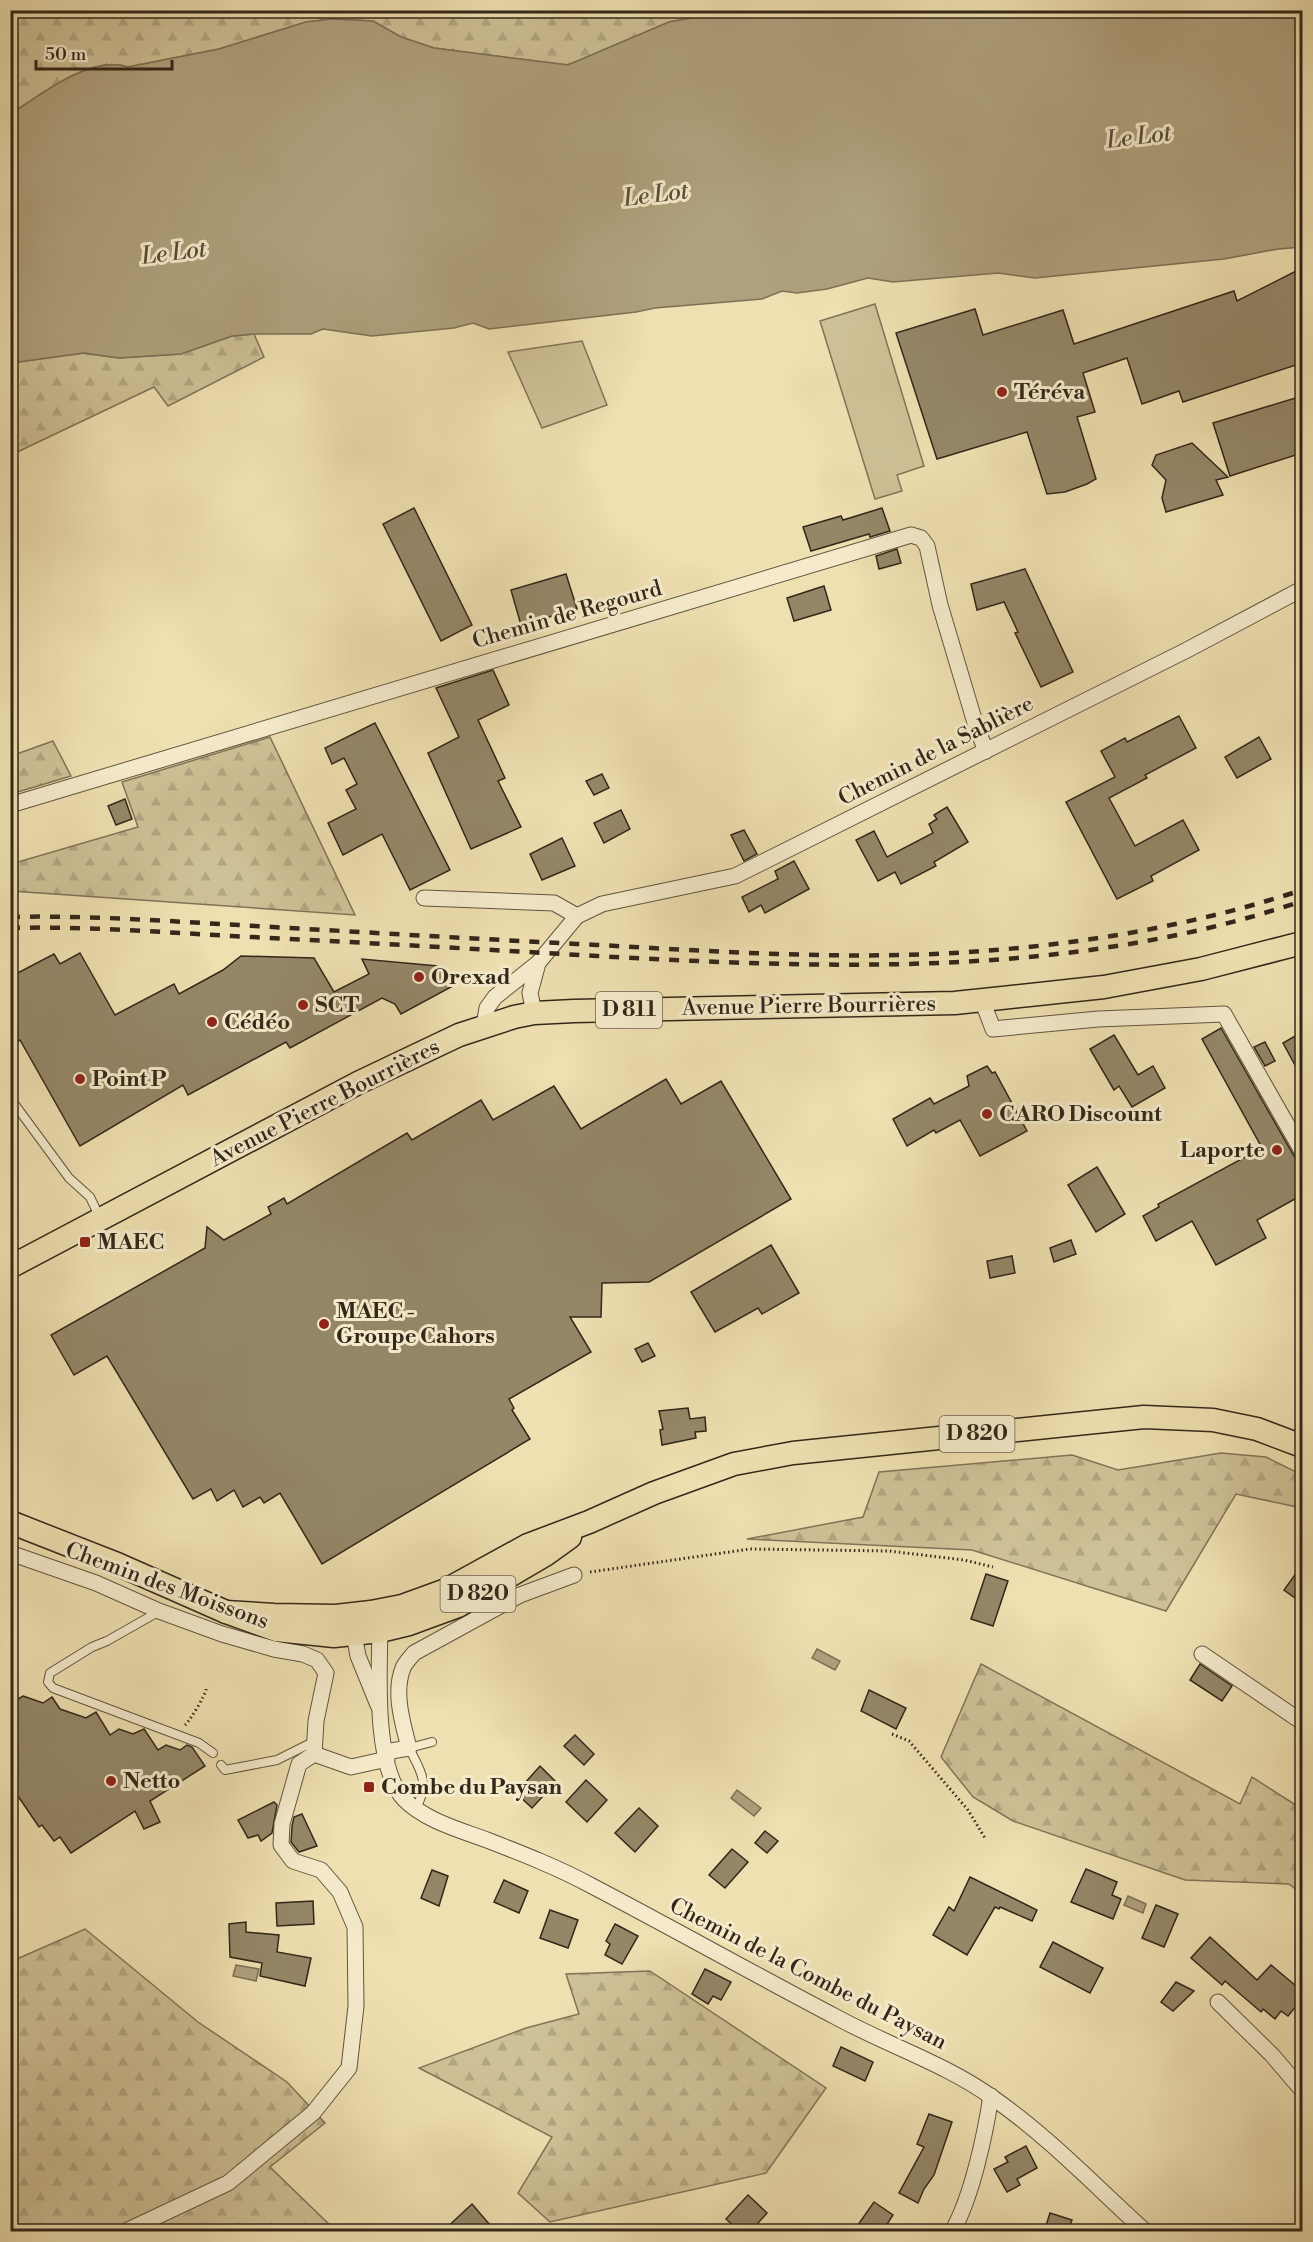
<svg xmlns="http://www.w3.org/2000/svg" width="1313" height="2242" font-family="'Libre Bodoni',serif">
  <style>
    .forest { fill: url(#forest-firs); stroke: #807458; stroke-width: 1.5 }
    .garden { fill: #cfc197; stroke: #807458; stroke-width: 1.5 }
    .water { fill: #afa17d; stroke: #7d7055; stroke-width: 1.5 }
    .building { fill: #948768; stroke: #322719; stroke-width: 1.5 }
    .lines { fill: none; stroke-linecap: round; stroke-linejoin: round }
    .service-casing { stroke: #61553f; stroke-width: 10 }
    .minor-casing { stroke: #61553f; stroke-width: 17 }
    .primary-casing { stroke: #322719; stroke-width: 25 }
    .path { stroke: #322719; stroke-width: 3; stroke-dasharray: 1.5 3; stroke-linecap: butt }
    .service { stroke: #f5ebcc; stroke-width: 8 }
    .minor { stroke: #f5ebcc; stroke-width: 15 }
    .primary { stroke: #efe0b1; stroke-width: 22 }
    .rail { stroke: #322719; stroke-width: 4.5; stroke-dasharray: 10 10; stroke-linecap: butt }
    .poi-dot { fill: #8f2418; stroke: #f5ebcc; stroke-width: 2 }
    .labels { text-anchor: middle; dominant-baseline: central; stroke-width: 6; stroke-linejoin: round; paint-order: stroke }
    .shield { fill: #f5ebcc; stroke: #6c624f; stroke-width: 1.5 }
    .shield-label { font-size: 21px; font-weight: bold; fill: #322719 }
    .poi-label { font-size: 22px; font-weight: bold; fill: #322719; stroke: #f5ebcc; text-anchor: start }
    .street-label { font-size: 22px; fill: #322719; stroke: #f5ebcc }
    .water-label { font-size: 24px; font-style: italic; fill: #584c37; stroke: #f5ebcc }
  </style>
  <defs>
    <pattern id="forest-firs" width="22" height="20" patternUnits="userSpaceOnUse" patternTransform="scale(1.5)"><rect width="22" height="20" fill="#cfc197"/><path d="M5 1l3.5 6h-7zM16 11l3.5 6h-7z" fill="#b2a682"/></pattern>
  </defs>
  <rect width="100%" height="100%" fill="#efe0b1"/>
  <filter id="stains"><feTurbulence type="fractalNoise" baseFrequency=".00333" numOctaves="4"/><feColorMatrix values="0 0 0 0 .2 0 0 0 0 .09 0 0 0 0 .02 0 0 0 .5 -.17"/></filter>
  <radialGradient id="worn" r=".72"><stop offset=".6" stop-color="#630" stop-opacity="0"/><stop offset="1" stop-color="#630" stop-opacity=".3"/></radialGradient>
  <g class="forest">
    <path d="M11 11H731L669 22 568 65 434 48 401 37 373 21 332 19 306 22 219 49 128 67C91 54 41 94 11 114Z"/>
    <polygon points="254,334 264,357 168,406 154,387 11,455 11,363 84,353 119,358 181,354 232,336"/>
    <polygon points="270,737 355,915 11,891 11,864 138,827 122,782"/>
    <polygon points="53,741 71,776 11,794 11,756"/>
    <polygon points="1221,1453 1266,1457 1302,1475 1302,1508 1236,1494 1166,1611 972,1550 747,1539 863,1517 879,1472 1072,1455 1118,1470"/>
    <polygon points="981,1664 1240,1804 1252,1777 1302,1809 1302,1894 1289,1884 1185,1880 1013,1821 973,1797 941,1757"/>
    <polygon points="85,1929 198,2022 287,2082 325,2123 270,2167 336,2231 11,2231 10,1962"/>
    <polygon points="650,1971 826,2088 766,2173 550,2222 518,2193 552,2137 419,2068 526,2028 579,2014 566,1974"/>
  </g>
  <g class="garden">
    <polygon points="875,304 924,466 897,475 902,491 875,499 820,321"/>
    <polygon points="582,341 607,405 542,428 508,352"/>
  </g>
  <g class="water">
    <path d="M731 11H1302V247L1278 249 1224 259 1035 278 998 273 893 282 868 278 827 289 797 293 782 291 762 299 655 308 636 312 489 329 473 323 454 328 372 336 323 329 311 334H254L232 336 181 354 119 358 84 353 11 363V114C41 94 91 55 128 67L219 49 306 22 332 19 373 21 401 37 434 48 568 65 669 22Z"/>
    <polygon points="817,1649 840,1661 835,1670 812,1658"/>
    <polygon points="737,1790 761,1808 754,1816 731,1798"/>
    <polygon points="1128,1896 1146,1904 1143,1913 1124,1905"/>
    <polygon points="236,1965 259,1969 256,1981 233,1976"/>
  </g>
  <g class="building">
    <polygon points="1302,268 1302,363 1183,402 1179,391 1142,404 1127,358 1083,373 1095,412 1077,417 1096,479 1087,484 1065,492 1047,494 1027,432 937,459 896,333 975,309 983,335 1063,310 1074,344 1234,291 1237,301"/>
    <polygon points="1302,396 1302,453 1230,476 1213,423"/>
    <polygon points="1192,443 1228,477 1216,480 1223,495 1166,512 1162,498 1166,480 1152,465 1156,455"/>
    <polygon points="414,508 472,625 441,641 383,524"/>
    <polygon points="882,508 890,531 870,537 869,534 811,551 803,527 841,516 843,520"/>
    <polygon points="897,549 901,563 879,569 876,556"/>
    <polygon points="1025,569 1073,672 1041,687 1015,633 1018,632 1004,602 977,610 971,584"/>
    <polygon points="566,574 577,609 521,625 511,590"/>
    <polygon points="824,586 831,610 794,621 787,598"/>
    <polygon points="493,670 509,705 478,720 505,778 498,781 521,827 471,849 428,753 459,737 436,688"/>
    <polygon points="1179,716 1196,748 1145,775 1147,778 1109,798 1135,846 1183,820 1199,850 1151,876 1153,881 1117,899 1066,802 1115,777 1101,751 1125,738 1127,742"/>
    <polygon points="375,723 450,870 410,890 382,834 343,855 328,823 356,809 346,790 357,784 344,758 332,764 325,748"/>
    <polygon points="1259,737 1271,759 1237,778 1225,757"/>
    <polygon points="602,774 609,788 594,795 586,781"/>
    <polygon points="125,799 132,819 116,825 108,806"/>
    <polygon points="947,807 968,842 934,862 936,866 901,884 895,872 878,881 856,840 874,831 887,857 933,833 929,824 937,819 934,815"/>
    <polygon points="621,810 630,829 604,843 594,823"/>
    <polygon points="744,830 757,854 744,861 731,835"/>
    <polygon points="562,838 575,866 542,880 530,854"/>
    <polygon points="794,861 809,889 765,913 761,905 749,912 742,897 778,879 775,871"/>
    <polygon points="80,953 115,1015 174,984 179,994 223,970 241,956 314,958 334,992 369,974 362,959 438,966 451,987 401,1014 395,1004 382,998 290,1048 286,1042 188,1095 183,1085 80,1146 20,1040 10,1045 10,977 54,954 60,964"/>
    <polygon points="1221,1028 1302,1170 1302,1195 1257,1220 1266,1238 1216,1265 1192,1221 1156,1241 1143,1216 1159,1207 1158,1204 1262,1148 1202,1039"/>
    <polygon points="1302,1032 1302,1078 1283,1043"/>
    <polygon points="1114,1035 1138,1075 1153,1066 1165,1088 1132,1107 1119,1086 1114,1090 1090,1049"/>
    <polygon points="1265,1042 1275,1061 1265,1066 1254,1047"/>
    <polygon points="987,1066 992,1073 995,1072 1027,1131 980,1156 960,1120 936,1133 934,1130 907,1146 893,1119 930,1098 934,1104 969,1086 967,1076"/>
    <polygon points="666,1079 681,1104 721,1081 791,1199 649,1282 602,1283 601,1317 570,1317 591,1352 509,1399 514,1408 512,1410 530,1439 322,1564 280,1493 264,1503 260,1497 243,1507 234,1490 217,1501 211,1489 193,1499 107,1356 74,1375 51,1335 205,1248 207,1227 224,1240 271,1214 268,1207 284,1198 287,1204 407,1133 412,1140 481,1100 493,1120 554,1086 581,1129"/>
    <polygon points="1097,1167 1125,1214 1096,1232 1068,1185"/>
    <polygon points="1071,1240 1076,1254 1054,1262 1050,1248"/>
    <polygon points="771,1245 799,1293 762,1314 758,1308 715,1332 691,1292"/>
    <polygon points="1012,1256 1015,1273 990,1278 987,1261"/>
    <polygon points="648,1343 655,1356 642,1362 635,1349"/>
    <polygon points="688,1408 690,1419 705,1417 706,1431 695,1432 696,1438 662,1445 660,1430 663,1429 659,1411"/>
    <polygon points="1302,1565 1302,1603 1284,1590"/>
    <polygon points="986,1574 1008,1581 993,1626 971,1619"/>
    <polygon points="1200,1664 1232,1686 1222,1701 1190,1680"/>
    <polygon points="869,1690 906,1708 896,1729 861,1711"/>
    <polygon points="23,1696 43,1703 52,1697 60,1709 86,1718 96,1712 110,1735 119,1729 133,1734 144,1729 158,1750 166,1745 180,1750 187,1745 192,1747 205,1766 150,1801 160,1822 144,1829 135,1811 71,1853 60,1837 54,1841 42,1825 39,1827 18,1796 10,1800 10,1704"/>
    <polygon points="575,1735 594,1754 584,1765 564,1746"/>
    <polygon points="540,1766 556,1782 532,1808 516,1793"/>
    <polygon points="586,1780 607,1800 587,1822 566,1802"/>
    <polygon points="274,1802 277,1805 272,1833 261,1841 258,1835 248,1838 238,1820"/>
    <polygon points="639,1808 658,1826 635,1852 615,1833"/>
    <polygon points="302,1814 317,1846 299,1852 291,1842 292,1826 294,1817"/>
    <polygon points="765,1831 778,1841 767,1853 755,1843"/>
    <polygon points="732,1849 748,1862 725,1888 709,1875"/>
    <polygon points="1086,1869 1117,1882 1112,1895 1121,1899 1113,1919 1071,1902"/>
    <polygon points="432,1870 448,1876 439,1906 421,1898"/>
    <polygon points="970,1877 1037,1910 1032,1921 1000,1907 999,1909 995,1907 967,1955 933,1935 949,1907 954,1911"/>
    <polygon points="504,1880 528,1891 519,1913 494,1902"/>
    <polygon points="313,1901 314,1924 277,1926 276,1903"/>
    <polygon points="1156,1905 1178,1914 1164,1947 1142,1938"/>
    <polygon points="550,1910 578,1920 568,1948 540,1938"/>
    <polygon points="246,1922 246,1932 279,1935 277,1952 311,1958 305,1986 260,1976 262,1963 230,1957 229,1924"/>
    <polygon points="615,1924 638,1936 622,1964 605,1955 610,1944 606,1941"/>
    <polygon points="1210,1937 1257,1980 1271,1965 1302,1991 1302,1999 1288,2016 1281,2011 1275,2019 1263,2009 1261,2012 1225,1981 1222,1985 1191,1958"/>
    <polygon points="1053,1942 1103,1968 1090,1993 1040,1967"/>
    <polygon points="705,1969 731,1982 721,2000 713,1996 708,2004 692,1994"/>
    <polygon points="1176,1982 1194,1991 1173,2011 1161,2002"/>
    <polygon points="841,2047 873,2062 865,2081 833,2066"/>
    <polygon points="929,2114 952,2122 934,2175 924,2189 918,2203 899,2193 924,2147 917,2144"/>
    <polygon points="1026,2146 1037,2168 1017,2179 1020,2185 1007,2192 994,2169 1008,2162 1005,2157"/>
    <polygon points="748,2195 767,2213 750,2232 740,2232 726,2219"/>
    <polygon points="874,2202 893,2215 882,2232 853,2232"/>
    <polygon points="472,2204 496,2232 442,2232"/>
    <polygon points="1050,2213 1072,2220 1068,2232 1044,2232"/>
  </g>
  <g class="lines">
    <g class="service-casing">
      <g id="service">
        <polyline points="10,1098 69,1178 90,1197 100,1218"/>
        <polyline points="158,1612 107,1641 92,1647 50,1673 48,1682 53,1688 199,1743 213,1753"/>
        <polyline points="221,1765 225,1770 277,1760 313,1742"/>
        <path d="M416 1808C430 1783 421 1771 409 1748L432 1742"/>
      </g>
    </g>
    <g class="minor-casing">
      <g id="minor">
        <polyline points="10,805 911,535 921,538 927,546 940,605 976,726 986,751"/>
        <polyline points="424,898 554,903 577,916"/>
        <polyline points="982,1000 993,1029 1098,1019 1224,1014 1302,1151"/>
        <polyline points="534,1013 530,993 538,963"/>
        <polyline points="484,1025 487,1008 495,997 538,963 577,916 602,904 735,876 1187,650 1302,589"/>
        <polyline points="10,1553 96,1583 159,1611 222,1634 274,1649 303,1654 317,1660 326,1673 316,1721 314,1754"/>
        <path d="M376 1623 380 1631C379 1673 374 1768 404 1799 424 1820 460 1830 487 1840 523 1854 559 1868 592 1886 674 1929 754 1974 836 2017 887 2045 946 2064 993 2098 1049 2137 1096 2187 1146 2232"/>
        <polyline points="359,1627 354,1634 358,1656 378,1705"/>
        <polyline points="1202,1654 1302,1722"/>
        <path d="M385 1752 409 1748C403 1724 393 1693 403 1668 405 1663 410 1658 414 1653L520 1595 574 1575"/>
        <polyline points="314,1754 351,1767 387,1759"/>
        <polyline points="1218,2002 1272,2055 1302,2090"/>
        <polyline points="124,2232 228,2183 313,2113 349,2068 356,2006 355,1927 340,1892 321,1870 293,1861 281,1845 282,1824 299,1764 314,1754"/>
        <path d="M952 2232C972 2197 985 2135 991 2096"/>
      </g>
    </g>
    <g class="primary-casing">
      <g id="primary">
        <polyline points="10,1267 358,1083 459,1035 514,1017 534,1013 574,1011 955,1003 1104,987 1201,969 1302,943"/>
        <polyline points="10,1522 117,1564 226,1612 276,1630 334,1636 380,1631 409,1624 458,1606 545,1555 570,1537"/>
        <polyline points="226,1612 274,1615 336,1616 371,1612 402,1606 446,1590 528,1545 589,1522 654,1493 734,1464 793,1453 1144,1417 1213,1420 1257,1429 1302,1446"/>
      </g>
    </g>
    <g class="path">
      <polyline points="590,1572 750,1549 889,1551 964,1560 993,1567"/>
      <path d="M185 1725C190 1721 206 1694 206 1689"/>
      <polyline points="892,1734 909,1741 968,1810 985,1838"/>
    </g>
    <use href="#service" class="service"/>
    <use href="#minor" class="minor"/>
    <use href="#primary" class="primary"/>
    <g class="rail">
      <path d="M10 917C86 915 163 921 239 925 358 932 478 939 598 945 725 952 855 961 983 951 1091 943 1199 924 1302 890"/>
      <path d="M10 928C84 926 159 932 232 936 354 942 476 949 597 956 833 969 1076 978 1302 901"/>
    </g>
  </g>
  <g class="poi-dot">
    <circle cx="1002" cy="392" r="6"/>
    <circle cx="419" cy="977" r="6"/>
    <circle cx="303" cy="1005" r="6"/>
    <circle cx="212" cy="1022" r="6"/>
    <circle cx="80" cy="1079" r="6"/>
    <circle cx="987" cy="1114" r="6"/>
    <circle cx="1277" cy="1150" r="6"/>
    <rect x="79" y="1236" width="12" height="12" rx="3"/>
    <circle cx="324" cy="1324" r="6"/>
    <circle cx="111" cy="1781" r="6"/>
    <rect x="363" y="1781" width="12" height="12" rx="3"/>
  </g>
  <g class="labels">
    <g class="shield">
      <rect x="596" y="992" width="66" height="36" rx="4.5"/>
      <rect x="939.5" y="1416" width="75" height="36" rx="4.5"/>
      <rect x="440.5" y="1576" width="75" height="36" rx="4.5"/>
    </g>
    <g class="shield-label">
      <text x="629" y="1010">D 811</text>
      <text x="977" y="1434">D 820</text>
      <text x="478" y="1594">D 820</text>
    </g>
    <g class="poi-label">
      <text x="1014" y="392">Téréva</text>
      <text x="431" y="977">Orexad</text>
      <text x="315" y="1005">SCT</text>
      <text x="224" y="1022">Cédéo</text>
      <text x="92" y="1079">Point P</text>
      <text x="999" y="1114">CARO Discount</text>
      <text x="1265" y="1150" text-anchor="end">Laporte</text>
      <text x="97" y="1242">MAEC</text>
      <text x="336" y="1311">MAEC -<tspan x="336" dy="25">Groupe Cahors</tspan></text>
      <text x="123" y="1781">Netto</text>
      <text x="381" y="1787">Combe du Paysan</text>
    </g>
    <g class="street-label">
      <text transform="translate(567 615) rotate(-16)">Chemin de Regourd</text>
      <text transform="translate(936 751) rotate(-27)">Chemin de la Sablière</text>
      <text transform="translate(809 1006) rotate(-1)">Avenue Pierre Bourrières</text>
      <text transform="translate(325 1103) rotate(-27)">Avenue Pierre Bourrières</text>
      <text transform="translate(167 1586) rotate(20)">Chemin des Moissons</text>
      <text transform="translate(808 1974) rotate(27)">Chemin de la Combe du Paysan</text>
    </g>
    <g class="water-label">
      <text transform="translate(1139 137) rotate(-7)">Le Lot</text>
      <text transform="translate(656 195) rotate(-7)">Le Lot</text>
      <text transform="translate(174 253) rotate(-7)">Le Lot</text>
    </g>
  </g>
  <rect width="1313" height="2242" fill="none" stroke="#efe0b1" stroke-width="36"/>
  <rect x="12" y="12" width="1289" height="2218" fill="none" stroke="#322719" stroke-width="3"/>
  <rect x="18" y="18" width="1277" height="2206" fill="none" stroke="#322719" stroke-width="1.5"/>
  <path d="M36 60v9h136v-9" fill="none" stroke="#322719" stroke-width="3"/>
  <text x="45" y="60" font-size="18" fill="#322719" stroke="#f5ebcc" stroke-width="4.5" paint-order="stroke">50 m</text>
  <rect width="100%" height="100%" filter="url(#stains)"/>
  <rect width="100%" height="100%" fill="url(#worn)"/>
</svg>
